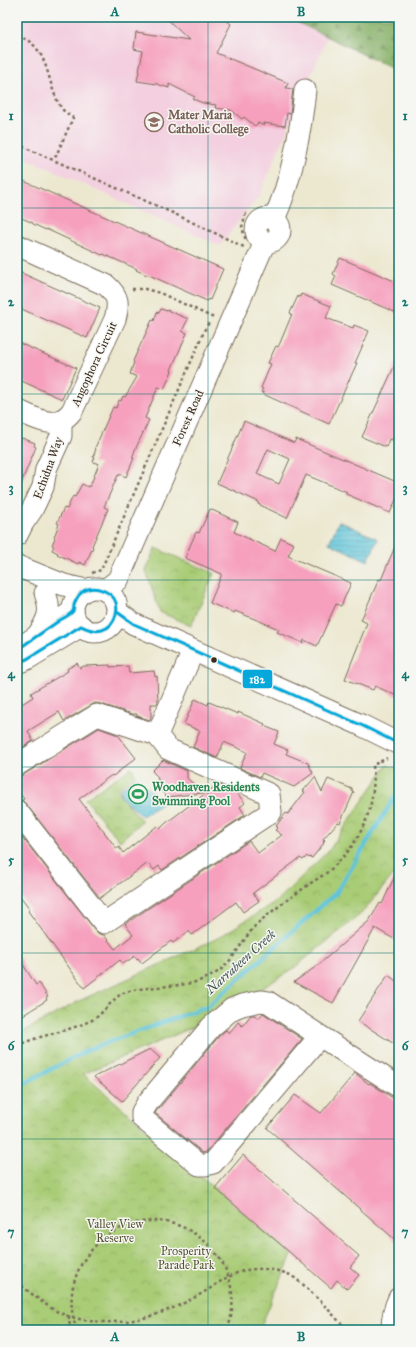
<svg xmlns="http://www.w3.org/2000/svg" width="416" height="1347" font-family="'IM FELL Great Primer',serif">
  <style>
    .built { fill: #f3cfdf }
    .forest { fill: url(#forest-firs); stroke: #606d42 }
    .park { fill: url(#park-crowns); stroke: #727b4a }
    .water { fill: url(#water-rules); stroke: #4c787c }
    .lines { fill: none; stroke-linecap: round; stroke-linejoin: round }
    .stream { stroke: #5dc5da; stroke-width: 4.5 }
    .building { fill: #f6a0be; fill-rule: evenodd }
    .minor-casing { stroke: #796c5c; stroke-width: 23 }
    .path { stroke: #796c5c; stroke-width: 2.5; stroke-dasharray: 3 3; stroke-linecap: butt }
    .minor { stroke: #fff; stroke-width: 21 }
    .bus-1-casing { stroke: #f6f6f2; stroke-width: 6 }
    .bus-1 { stroke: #06a7da; stroke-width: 3 }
    .grid { fill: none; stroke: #0f766e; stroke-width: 1; stroke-opacity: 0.55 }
    .bus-dot { fill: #3b2a1e; stroke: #f6f6f2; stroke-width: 1.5 }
    .labels { text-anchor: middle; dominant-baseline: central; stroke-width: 3; stroke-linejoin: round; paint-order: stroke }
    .education-label { font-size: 12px; font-weight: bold; fill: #785e54; stroke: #f6f6f2; text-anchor: start }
    .street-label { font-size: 12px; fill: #3b2a1e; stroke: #f6f6f2 }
    .leisure-label { font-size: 12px; font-weight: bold; fill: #27864d; stroke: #f6f6f2; text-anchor: start }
    .park-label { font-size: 12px; fill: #565234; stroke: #f6f6f2 }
    .water-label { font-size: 13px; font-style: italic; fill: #455856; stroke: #f6f6f2 }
    .line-badge { stroke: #f6f6f2; stroke-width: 1.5 }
    .badge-label { font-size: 11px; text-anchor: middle; font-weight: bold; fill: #fff }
    .neatline { fill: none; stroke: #0f766e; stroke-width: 1.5 }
    .grid-label { font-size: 13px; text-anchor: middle; font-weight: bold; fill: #0f766e }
  </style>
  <defs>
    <pattern id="forest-firs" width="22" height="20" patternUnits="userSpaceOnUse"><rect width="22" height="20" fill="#86b067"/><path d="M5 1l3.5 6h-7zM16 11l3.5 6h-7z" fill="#6f8f54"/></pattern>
    <pattern id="park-crowns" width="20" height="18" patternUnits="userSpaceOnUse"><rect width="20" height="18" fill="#a9cc76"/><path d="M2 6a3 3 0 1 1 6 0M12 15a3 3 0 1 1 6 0" fill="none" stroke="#92af66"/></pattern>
    <pattern id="water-rules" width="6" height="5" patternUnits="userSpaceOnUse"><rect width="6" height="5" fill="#5dc5da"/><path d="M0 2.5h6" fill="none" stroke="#4ea0b0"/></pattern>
  </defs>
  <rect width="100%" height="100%" fill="#f6f6f2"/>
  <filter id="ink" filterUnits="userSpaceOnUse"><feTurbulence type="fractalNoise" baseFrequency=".025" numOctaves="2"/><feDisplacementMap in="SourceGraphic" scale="8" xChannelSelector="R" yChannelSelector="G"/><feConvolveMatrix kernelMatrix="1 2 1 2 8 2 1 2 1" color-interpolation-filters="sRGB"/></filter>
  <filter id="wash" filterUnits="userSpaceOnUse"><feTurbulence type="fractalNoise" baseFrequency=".012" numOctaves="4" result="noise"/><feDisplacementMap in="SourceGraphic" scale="16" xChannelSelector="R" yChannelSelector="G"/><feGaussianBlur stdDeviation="0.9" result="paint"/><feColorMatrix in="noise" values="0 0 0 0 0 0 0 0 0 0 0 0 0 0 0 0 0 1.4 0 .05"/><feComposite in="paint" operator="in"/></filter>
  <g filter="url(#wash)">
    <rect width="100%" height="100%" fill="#ece8d0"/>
    <polygon class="built" points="17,17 336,17 259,196 220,246 17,154"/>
    <polygon class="forest" points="287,17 399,17 399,72"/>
    <g class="park">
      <polygon points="155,548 214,573 191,626 160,612 146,571"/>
      <polygon points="387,765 399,769 399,868 362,913 294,968 217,1017 83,1074 292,1255 259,1330 25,1330 17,1321 17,1035 79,1001 218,938 278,900 330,849"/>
      <polygon points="132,767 135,776 118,788 122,798 142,821 120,841 85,799"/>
    </g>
    <g class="water">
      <polygon points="339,521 378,539 368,561 329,543"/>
      <polygon points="135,778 151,790 163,803 142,816 122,798 120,789"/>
    </g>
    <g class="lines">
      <polyline class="stream" points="17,1087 90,1049 208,1006 336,893 399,790"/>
    </g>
    <g id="blocks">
      <g class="building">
        <polygon points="165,17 222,17 231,24 216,53 288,83 286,88 293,89 290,114 287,113 285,126 263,123 264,126 258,123 255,126 244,117 242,119 231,110 215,108 216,105 203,103 193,99 195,97 169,84 169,88 157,84 137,81 143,51 134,49 136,32 189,40"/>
        <polygon points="17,178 223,269 210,300 208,299 207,301 149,275 149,276 136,270 137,269 103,254 102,255 46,229 46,230 33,224 33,223 17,216"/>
        <polygon points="340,258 399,283 399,314 332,285 336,276 333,274"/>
        <polygon points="17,271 100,308 87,338 17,307"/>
        <polygon points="301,294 331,306 326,318 353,328 354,325 369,331 355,363 357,363 329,424 263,394 264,393 261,392 263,389 261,388 271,364 268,363 276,346 278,347 280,343 292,314 290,313 298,296 300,297"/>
        <polygon points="161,309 167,311 167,310 188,319 182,331 187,333 171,370 172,371 164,389 158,387 145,418 149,420 135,450 132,458 134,458 126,477 120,474 119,476 118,475 104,507 108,509 92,546 93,547 85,565 79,562 78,564 57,554 58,553 52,550 54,546 52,545 55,538 54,537 59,524 57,523 64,508 67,509 73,496 75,497 82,484 88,487 88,486 90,486 99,464 93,462 95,457 93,457 96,449 95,448 113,407 116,408 119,400 121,401 123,396 125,397 137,377 130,374 134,362 133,361 152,320 154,321 157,312 159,313"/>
        <polygon points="17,342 76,368 62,399 17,379"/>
        <polygon points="399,356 399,419 396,424 398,425 392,440 389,439 386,447 362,437"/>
        <path d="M244 421 294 443 296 439 399 483V493L390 513 346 494 347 492 306 475 287 518 258 504 259 502 217 483ZM268 449 290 459 279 484 257 474Z"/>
        <polygon points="17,438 21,439 22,438 35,443 34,446 36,447 17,493"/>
        <polygon points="210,509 238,522 234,532 275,551 281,538 294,544 288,556 351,583 341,606 336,604 317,646 304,640 303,643 277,632 279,629 235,611 234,613 210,603 222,574 185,558 196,532 199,533"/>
        <polygon points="399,537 399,697 375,686 373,690 345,679 367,623 361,620 379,579 381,580"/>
        <polygon points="77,663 80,668 84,666 110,665 110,667 128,666 129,673 154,671 155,677 157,676 158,702 157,704 151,704 151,717 150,720 137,716 137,714 132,714 101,704 95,703 64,721 59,712 28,731 33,741 17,751 17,707 33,697 31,693 68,671 67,669"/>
        <polygon points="195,699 208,705 209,702 238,714 238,712 265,724 264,726 279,732 274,744 288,750 286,754 308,763 313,773 294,787 262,773 260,777 240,768 247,752 224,742 217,758 193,747 200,731 184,724"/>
        <polygon points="99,728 118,735 136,758 113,776 112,775 106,779 79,799 117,849 119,847 123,853 157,826 160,829 166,823 218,784 237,793 245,803 240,807 245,815 162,870 159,866 154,870 148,863 100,898 26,804 22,800 24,799 17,789 17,777 23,775"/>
        <polygon points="163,760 187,771 187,778 203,793 167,797 156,785 160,781 157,779 158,777 152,771"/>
        <polygon points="315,777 322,792 328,779 352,789 352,791 354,792 340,823 338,822 323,839 325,840 323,842 324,843 312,858 310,857 309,858 307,856 303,860 300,858 253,893 259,901 243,912 236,902 192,935 189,931 173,943 171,941 142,963 138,958 137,959 135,956 123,964 120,960 84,988 28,911 30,909 17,892 17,833 18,832 95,930 99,934 104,935 115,949 133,935 125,924 249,841 258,853 282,835 275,830 278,827 276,826 286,813 288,814 305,792 303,791"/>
        <polygon points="399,867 399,942 375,928 333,1003 294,982 317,966 369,921 380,903 382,904"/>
        <polygon points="17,955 36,985 39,983 48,997 46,998 47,1000 17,1019"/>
        <polygon points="388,975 399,983 399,1047 358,1021"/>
        <polygon points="263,1013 302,1039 206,1152 203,1153 155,1113 220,1035 226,1030 229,1033 238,1022 242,1026 251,1015 254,1015 259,1018"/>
        <polygon points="150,1049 160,1058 122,1101 94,1077"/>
        <polygon points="355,1073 369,1084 370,1083 399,1102 399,1243 267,1128 295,1095 321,1113"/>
        <polygon points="243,1155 359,1256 350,1267 359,1275 347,1289 337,1280 331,1288 215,1188"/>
      </g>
    </g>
  </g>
  <g filter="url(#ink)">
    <use href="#blocks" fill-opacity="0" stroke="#796c5c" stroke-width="1"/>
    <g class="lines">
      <g class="minor-casing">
        <g id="minor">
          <circle cx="268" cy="230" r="12"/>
          <path d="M274 219C291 183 301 130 305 90"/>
          <path d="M17 245 106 285C119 296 119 304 115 319L72 411C56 432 37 419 17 410"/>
          <polyline points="17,535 23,523 32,510 43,487 46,469 61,436 61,420"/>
          <polyline points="17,566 64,585 86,590"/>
          <circle cx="95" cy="610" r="22"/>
          <polyline points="105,590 118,580 265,242"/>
          <polyline points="117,612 134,624 361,725 399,744"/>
          <path d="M38 635C48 619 52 612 45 593"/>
          <polyline points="21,647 73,611"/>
          <polyline points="17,663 27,659 81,626"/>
          <polyline points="157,735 193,651"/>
          <polyline points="17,765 97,715 157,735 168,749 269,794 271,812 104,923 17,811"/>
          <polyline points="320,1036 268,1002 261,1001 242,1005 232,1009 211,1027 148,1102 142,1112 142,1118 199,1165 206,1165 213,1163 320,1036 399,1087"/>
          <path d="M392 1330C392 1319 394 1308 399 1298"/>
        </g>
      </g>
      <g class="path">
        <polyline points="256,17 258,18"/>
        <path d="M17 36C52 45 45 87 63 110 66 113 70 115 73 118L54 160"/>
        <polyline points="17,144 175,214 244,247"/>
        <polyline points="246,213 242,227 246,241"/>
        <polyline points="132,289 145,289 160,293 214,318"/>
        <polyline points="92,573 101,570 206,327 209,323"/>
        <path d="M17 1046C41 1034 69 1032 94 1019 104 1013 116 993 129 991 158 984 193 990 219 971 235 959 243 938 257 924 273 910 290 898 308 885 315 880 323 876 330 870 361 843 377 807 373 765L387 758"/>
        <path d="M17 1282C28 1291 39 1300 51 1308 84 1328 133 1325 168 1310 181 1305 194 1298 206 1291 213 1287 219 1282 226 1278 231 1276 238 1272 243 1271 257 1267 275 1269 288 1274 305 1282 333 1315 347 1330"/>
        <polyline points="69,1316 70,1330"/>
        <path d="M77 1330C49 1258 135 1190 198 1236 212 1246 223 1260 228 1276 234 1293 234 1314 227 1330"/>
      </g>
      <use href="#minor" class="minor"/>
      <g class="bus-1-casing">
        <g id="bus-1">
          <polyline points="117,612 134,624 361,725 399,744"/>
          <path d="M17 650C31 640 46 630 60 620 64 618 71 614 73 611 74 609 74 607 74 605 76 598 81 591 88 589 96 587 105 590 111 595 122 605 116 626 102 630 94 632 88 629 81 626L27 659 17 663"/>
        </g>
      </g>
      <use href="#bus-1" class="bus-1"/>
    </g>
  </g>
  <path class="grid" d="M208 17V1330M17 208H399M17 394H399M17 580H399M17 767H399M17 953H399M17 1139H399"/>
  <defs>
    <g id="school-ring" transform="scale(1)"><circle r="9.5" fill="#f6f6f2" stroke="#8d6e63" stroke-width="1.5"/><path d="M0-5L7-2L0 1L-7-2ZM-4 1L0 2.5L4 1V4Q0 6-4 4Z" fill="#8d6e63"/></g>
    <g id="stadium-ring" transform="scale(1)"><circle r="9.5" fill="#f6f6f2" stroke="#2e9e5b" stroke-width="1.5"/><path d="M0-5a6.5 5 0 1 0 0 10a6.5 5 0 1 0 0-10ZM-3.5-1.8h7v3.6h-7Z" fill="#2e9e5b"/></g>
  </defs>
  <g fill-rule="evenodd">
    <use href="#school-ring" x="154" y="122"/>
    <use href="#stadium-ring" x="138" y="794"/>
  </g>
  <circle class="bus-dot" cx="214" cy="660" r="3.5"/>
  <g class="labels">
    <g class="education-label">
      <text x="168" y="115">Mater Maria<tspan x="168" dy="14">Catholic College</tspan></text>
    </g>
    <g class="street-label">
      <text transform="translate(94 364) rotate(-65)">Angophora Circuit</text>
      <text transform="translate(188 418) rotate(-66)">Forest Road</text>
      <text transform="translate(48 468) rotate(-70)">Echidna Way</text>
    </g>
    <g class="leisure-label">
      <text x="152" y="787">Woodhaven Residents<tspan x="152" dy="14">Swimming Pool</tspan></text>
    </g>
    <g class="park-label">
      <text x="115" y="1224">Valley View<tspan x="115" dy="14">Reserve</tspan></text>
      <text x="186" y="1251">Prosperity<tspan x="186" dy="14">Parade Park</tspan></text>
    </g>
    <g class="water-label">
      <text transform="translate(241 962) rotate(-42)">Narrabeen Creek</text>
    </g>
  </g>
  <rect class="line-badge" x="242" y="669" width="31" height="20" rx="4" fill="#06a7da"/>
  <g class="badge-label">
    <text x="257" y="683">182</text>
  </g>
  <rect width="416" height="1347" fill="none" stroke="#f6f6f2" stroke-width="44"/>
  <rect x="22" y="22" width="372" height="1303" class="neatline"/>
  <g class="grid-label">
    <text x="115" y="16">A</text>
    <text x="301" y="16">B</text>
    <text x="11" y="120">1</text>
    <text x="405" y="120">1</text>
    <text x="11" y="306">2</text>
    <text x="405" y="306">2</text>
    <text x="11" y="492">3</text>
    <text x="405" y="492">3</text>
    <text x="11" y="678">4</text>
    <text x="405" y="678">4</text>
    <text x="11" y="864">5</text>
    <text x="405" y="864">5</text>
    <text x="11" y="1050">6</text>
    <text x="405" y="1050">6</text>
    <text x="11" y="1236">7</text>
    <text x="405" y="1236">7</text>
    <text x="115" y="1341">A</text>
    <text x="301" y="1341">B</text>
  </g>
</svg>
